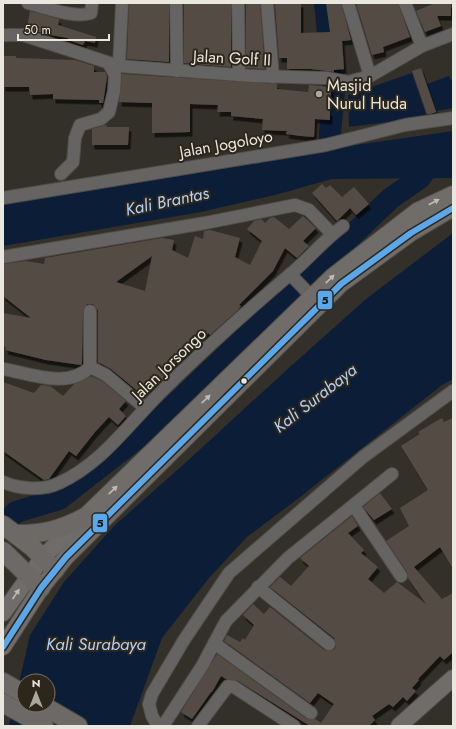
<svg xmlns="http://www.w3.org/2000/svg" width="456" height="729" font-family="Jost,sans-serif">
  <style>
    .water { fill: #0c1e37; fill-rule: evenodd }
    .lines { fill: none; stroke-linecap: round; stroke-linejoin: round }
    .river { stroke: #0c1e37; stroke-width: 22 }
    .building { fill: #554c45; fill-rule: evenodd; filter: url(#shadow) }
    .minor-casing { stroke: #4f4c47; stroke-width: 14 }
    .major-casing { stroke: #4f4c47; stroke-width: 18 }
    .highway-casing { stroke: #4f4c47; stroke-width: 20 }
    .minor { stroke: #666463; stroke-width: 12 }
    .major { stroke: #6f6c6a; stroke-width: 16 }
    .highway { stroke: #6d6966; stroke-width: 18 }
    .bus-1-casing { stroke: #2d271b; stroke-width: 9 }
    .bus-1 { stroke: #5aa8eb; stroke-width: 6 }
    .oneway { fill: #bfbcb6 }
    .poi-dot { fill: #aaa79f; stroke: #2d271b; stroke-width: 1.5 }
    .bus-dot { fill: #eae7df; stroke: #2d271b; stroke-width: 1.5 }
    .labels { text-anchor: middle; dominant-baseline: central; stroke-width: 4; stroke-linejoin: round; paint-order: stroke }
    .street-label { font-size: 16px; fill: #eae7df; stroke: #2d271b }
    .poi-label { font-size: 16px; fill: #eae7df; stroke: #2d271b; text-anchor: start }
    .water-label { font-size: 17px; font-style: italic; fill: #b0d0fd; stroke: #2d271b }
    .line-badge { stroke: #2d271b; stroke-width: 1.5 }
    .pale-badge-label { font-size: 11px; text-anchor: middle; font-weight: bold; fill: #111 }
  </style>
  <defs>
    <filter id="shadow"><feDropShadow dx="2.5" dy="4.5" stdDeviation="0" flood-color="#0009"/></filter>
  </defs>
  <rect width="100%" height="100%" fill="#333029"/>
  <g class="water">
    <polygon points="412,73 427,117 349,127 348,95"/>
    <polygon points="449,76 451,80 453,80 453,108 437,111 427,84"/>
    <path d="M453 131V178L332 179 275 195 201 212 3 246V205C151 172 303 153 453 131Z"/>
    <path d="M453 233V379L442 385 295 501 247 537 209 578 162 638 130 726H9L30 635 64 582 114 526 183 465 291 366 366 299ZM24 681H48V705H24Z"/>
  </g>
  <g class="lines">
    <g class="river">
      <polyline points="325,3 328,32 328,70 335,81 330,133 330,166"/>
      <polyline points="3,525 16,512 59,499 150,428 391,198 420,178 437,154"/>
    </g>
  </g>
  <g class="building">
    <polygon points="129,3 169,3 169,62 127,59"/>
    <polygon points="184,3 231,3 231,67 184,63"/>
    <polygon points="246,3 260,3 265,69 246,68"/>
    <polygon points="275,3 301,3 301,33 330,32 326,3 341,3 351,40 342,41 344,69 334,70 334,72 311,69 287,69 287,58 279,58"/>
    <polygon points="356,3 398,3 410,37 383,47 384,52 372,55"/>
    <polygon points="435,3 451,3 451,16 437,16 441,26 425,32 416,11"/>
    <polygon points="30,11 59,19 58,25 96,37 95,43 85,41 83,45 68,40 68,38 45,34 27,28"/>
    <polygon points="3,56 16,56 16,58 75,60 94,66 94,72 105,72 107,77 103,103 99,103 99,100 53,99 53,94 30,95 29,87 3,87"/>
    <polygon points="421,68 436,112 430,114 427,114 412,71"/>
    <polygon points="122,74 277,84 277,89 308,92 309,85 332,87 328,111 330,111 330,120 315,119 314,137 301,136 286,134 287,131 262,130 263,119 231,116 231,112 217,112 218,105 190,104 190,132 152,133 152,103 119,102"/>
    <polygon points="106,125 107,127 129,127 128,145 92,145 92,129"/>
    <polygon points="322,184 326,188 330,185 342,197 354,187 369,204 356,215 350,208 337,221 312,193"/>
    <path d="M303 216 316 228 303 241 309 246 297 258 285 248 273 271 239 305 241 306 238 310 210 335 208 333 205 337 200 333 182 357 180 355 165 372 168 375 151 391 144 386 140 393 111 369 98 362V311L93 304H87L83 311 82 363 81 365 46 360 5 350 6 347 3 346V313L31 318 3 296V264L26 261 44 264 45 258 162 238 174 240 172 250 188 258 195 236 203 239 204 231 210 230 240 238 235 257 250 265 262 241 247 229 254 221 261 219 265 223 270 218 274 217 289 229ZM152 256 145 291 116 282Z"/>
    <polygon points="91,376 102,381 126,401 119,409 126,416 118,425 109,417 95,432 76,456 69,451 49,479 44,480 3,451 3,382 34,393 41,385 50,386 63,396 74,384"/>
    <polygon points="442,418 444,422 453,418 453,569 440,547 414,567 442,599 453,593 453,652 444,660 440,656 418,679 419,680 412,688 416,691 407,701 403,697 393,707 389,704 372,716 375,720 369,726 310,726 238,681 226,679 221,676 212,692 211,692 192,719 181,712 217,654 307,719 315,719 321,723 334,704 318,693 310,703 224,641 227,635 240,642 243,638 245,640 254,625 243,615 253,604 264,614 270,607 324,650 328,651 335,649 336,645 334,638 270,587 280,577 291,586 309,566 300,558 352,516 358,526 348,533 364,550 361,553 378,567 368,579 384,593 397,582 426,604 408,578 407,572 386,541 409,526 400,508 428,490 401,446 420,434 418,432"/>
    <polygon points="380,493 392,509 374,520 363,507"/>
  </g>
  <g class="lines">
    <g class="minor-casing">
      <g id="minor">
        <path d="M28 3C44 7 76 19 91 13L92 3"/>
        <polyline points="176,3 177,71"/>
        <polyline points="238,3 239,75"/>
        <polyline points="267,3 273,77"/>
        <polyline points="348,3 370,76"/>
        <polyline points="405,3 422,46"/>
        <polyline points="3,35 23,35 119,66 253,76 326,78 348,82 370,76 422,46 453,34"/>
        <polyline points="119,66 122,3"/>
        <polyline points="61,174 73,162 75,138 80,125 101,119 109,112 114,91 115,75 109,64"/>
        <polyline points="3,198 326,145 405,125 453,118"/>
        <polyline points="3,257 205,223 295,205 309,210 332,234"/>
        <polyline points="290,274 312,297"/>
        <polyline points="90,311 90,367 106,375 145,408"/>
        <path d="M3 369C29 373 68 390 90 367"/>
        <path d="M3 482C19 489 43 491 59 483 101 464 128 425 160 393 203 350 248 310 294 271 311 256 325 239 343 226"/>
        <polyline points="354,506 401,576"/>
        <polyline points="258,587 329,644"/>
        <polyline points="214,643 311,713"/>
        <polyline points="158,726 152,716 149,704 152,694 184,640 229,573 363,457 453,391"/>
        <polyline points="163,726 202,666 226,621 288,558 392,474"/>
        <polyline points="198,726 228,686 234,687 294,726"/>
      </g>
    </g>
    <g class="major-casing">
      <g id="major">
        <polyline points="3,613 43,557 333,276 417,211 453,194"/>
        <polyline points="3,647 41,588 66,557 341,284 411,233 453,208"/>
        <polyline points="399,726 453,678"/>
      </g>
    </g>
    <g class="highway-casing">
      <g id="highway">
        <polyline points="3,525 32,547 55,570"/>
        <path d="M16 534C44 534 60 530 85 517"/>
        <polyline points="3,551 41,588"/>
        <polyline points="3,682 24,694"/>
        <polyline points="3,703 44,726"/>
        <polyline points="42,705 78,726"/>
      </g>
    </g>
    <use href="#minor" class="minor"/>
    <use href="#major" class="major"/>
    <use href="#highway" class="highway"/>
    <g class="bus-1-casing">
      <polyline id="bus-1" points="3,647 41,588 66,557 341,284 411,233 453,208"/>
    </g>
    <use href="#bus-1" class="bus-1"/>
  </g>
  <defs><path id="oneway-solid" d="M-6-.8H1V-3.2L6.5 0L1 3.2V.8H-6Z"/></defs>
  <g class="oneway">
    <use href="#oneway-solid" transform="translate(434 202) rotate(-28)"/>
    <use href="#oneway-solid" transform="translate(330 279) rotate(-44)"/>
    <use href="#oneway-solid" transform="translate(206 399) rotate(-44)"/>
    <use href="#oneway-solid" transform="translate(113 490) rotate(-44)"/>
    <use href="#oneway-solid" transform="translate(16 594) rotate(-56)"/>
  </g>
  <circle class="poi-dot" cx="319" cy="94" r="4"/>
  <circle class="bus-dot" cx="244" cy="381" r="3.5"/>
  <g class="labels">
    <g class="street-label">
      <text transform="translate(232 58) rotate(3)">Jalan Golf II</text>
      <text transform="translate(226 144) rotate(-10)">Jalan Jogoloyo</text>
      <text transform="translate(169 364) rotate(-44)">Jalan Jorsongo</text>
    </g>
    <g class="poi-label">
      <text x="327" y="85">Masjid<tspan x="327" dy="18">Nurul Huda</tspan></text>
    </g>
    <g class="water-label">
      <text transform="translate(167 201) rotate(-12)">Kali Brantas</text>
      <text transform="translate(315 398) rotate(-38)">Kali Surabaya</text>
      <text x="96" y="644">Kali Surabaya</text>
    </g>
  </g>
  <g class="line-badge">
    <rect x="317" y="290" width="16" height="20" rx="4" fill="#5aa8eb"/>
    <rect x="92" y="513" width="16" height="20" rx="4" fill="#5aa8eb"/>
  </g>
  <g class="pale-badge-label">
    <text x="325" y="304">5</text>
    <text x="100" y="527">5</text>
  </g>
  <rect width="456" height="729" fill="none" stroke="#eae7df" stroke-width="8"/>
  <g transform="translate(36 693)"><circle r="19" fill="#2d271b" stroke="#797469"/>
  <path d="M0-3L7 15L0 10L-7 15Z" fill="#aaa79f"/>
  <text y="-6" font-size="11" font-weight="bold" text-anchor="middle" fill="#eae7df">N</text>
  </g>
  <path d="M18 34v6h91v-6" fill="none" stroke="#eae7df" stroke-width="2"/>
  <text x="24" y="34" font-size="12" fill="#eae7df" stroke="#2d271b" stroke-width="3" paint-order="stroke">50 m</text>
</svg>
